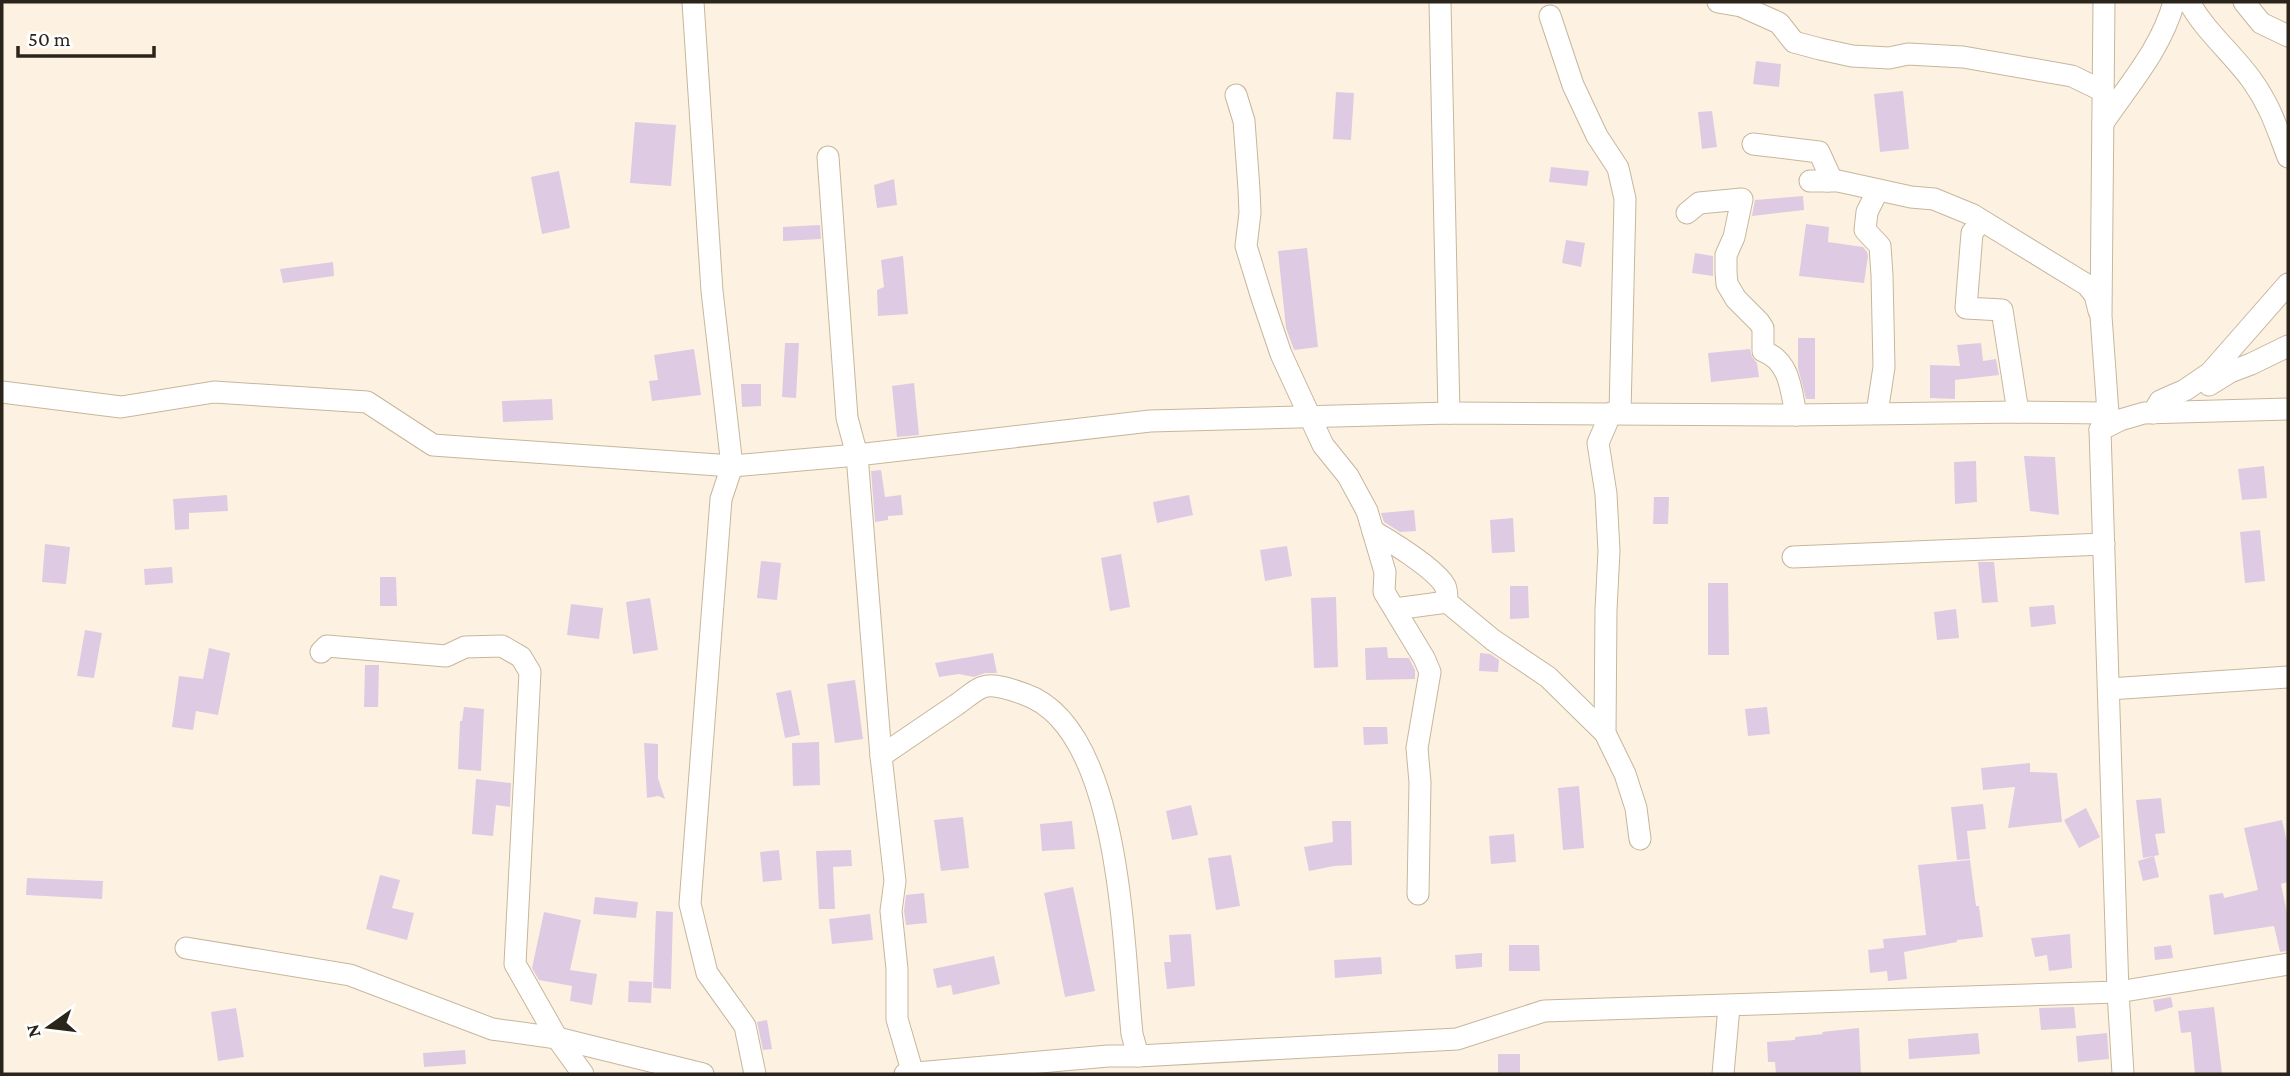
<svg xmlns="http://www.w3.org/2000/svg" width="2290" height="1076" font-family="'Crimson Pro',serif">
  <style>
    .building { fill: #dfcae3 }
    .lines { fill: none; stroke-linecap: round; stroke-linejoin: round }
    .minor-casing { stroke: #c7b69c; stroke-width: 23 }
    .minor { stroke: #fff; stroke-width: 21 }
  </style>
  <rect width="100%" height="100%" fill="#fdf2e1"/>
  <g class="building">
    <polygon points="1756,61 1781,64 1779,87 1753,84"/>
    <polygon points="1903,91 1909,149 1880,152 1874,94"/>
    <polygon points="1336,92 1354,93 1351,140 1333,139"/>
    <polygon points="1712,111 1717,147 1702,149 1698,112"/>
    <polygon points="635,122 676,125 671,186 630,183"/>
    <polygon points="1551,167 1589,171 1587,186 1549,182"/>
    <polygon points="559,171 570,228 542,234 531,177"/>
    <polygon points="894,179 897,205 877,208 874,185"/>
    <polygon points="1803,196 1804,210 1752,216 1755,200"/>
    <polygon points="1806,224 1829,227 1828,242 1863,247 1867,252 1868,256 1864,283 1799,276"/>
    <polygon points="820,225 821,239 783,241 783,227"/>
    <polygon points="1566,240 1585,243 1581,267 1562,263"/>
    <polygon points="1307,248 1318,347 1294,350 1286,328 1278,251"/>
    <polygon points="1695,253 1713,256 1713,276 1692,273"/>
    <polygon points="903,256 908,314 878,316 877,290 884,287 881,260"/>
    <polygon points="333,262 334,276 283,283 280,269"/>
    <polygon points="1798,338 1815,338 1815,399 1806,399 1798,368"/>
    <polygon points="785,343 799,343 796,398 782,397"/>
    <polygon points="1981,343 1983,361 1996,359 1999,375 1955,380 1955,399 1930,398 1930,365 1960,366 1957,345"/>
    <polygon points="694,349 701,395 652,401 649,381 658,380 654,355"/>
    <polygon points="1750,349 1752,357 1757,363 1759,377 1711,382 1708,353"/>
    <polygon points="914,383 919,435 897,437 892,386"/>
    <polygon points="741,384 761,384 761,406 742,407"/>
    <polygon points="552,399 553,420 503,422 502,401"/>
    <polygon points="2024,456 2055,457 2059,515 2030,511"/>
    <polygon points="1976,461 1977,502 1955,504 1954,462"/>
    <polygon points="2264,466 2267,498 2242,500 2238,469"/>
    <polygon points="881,470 885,497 901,495 903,515 888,516 888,520 875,522 871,471"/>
    <polygon points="227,495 228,511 189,513 189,529 175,530 173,499"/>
    <polygon points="1189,495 1193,515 1157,523 1153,502"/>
    <polygon points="1654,497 1669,497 1668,524 1653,524"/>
    <polygon points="1414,510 1416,531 1400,532 1384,522 1381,513"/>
    <polygon points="1513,518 1515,552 1492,553 1490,520"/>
    <polygon points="2260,530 2265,581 2245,583 2240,532"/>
    <polygon points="45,544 70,547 66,584 42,582"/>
    <polygon points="1287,546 1292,576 1265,581 1260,550"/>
    <polygon points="1121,554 1130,607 1110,611 1101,558"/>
    <polygon points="761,561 781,563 777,600 757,598"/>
    <polygon points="1978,562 1994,562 1998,602 1982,603"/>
    <polygon points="172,567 173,583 145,585 144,569"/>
    <polygon points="380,577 396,577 397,606 380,606"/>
    <polygon points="1708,583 1728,583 1729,655 1708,655"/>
    <polygon points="1510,586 1528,586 1529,618 1510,619"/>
    <polygon points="1336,597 1338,667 1314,668 1311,598"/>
    <polygon points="650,598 658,650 633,654 626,602"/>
    <polygon points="571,604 603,608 599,639 567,635"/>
    <polygon points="2054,605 2056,624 2031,627 2029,607"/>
    <polygon points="1956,609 1959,638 1937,640 1934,612"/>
    <polygon points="85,630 102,633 94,678 77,676"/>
    <polygon points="1387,647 1388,658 1409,658 1415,670 1415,679 1366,680 1365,648"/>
    <polygon points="209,648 230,653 218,715 196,711 193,730 172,727 179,676 203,679"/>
    <polygon points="993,653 997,673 985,673 974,677 959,674 939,677 935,663"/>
    <polygon points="1480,653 1490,654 1499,660 1498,672 1479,671"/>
    <polygon points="365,665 379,665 378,707 364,707"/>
    <polygon points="855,680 863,739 835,743 827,684"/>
    <polygon points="791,690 800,735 785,738 776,693"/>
    <polygon points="464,707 484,709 481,771 458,769 460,721 462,721"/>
    <polygon points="1767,707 1770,734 1748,736 1745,709"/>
    <polygon points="1363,727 1387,727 1388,744 1364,745"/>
    <polygon points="819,742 820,785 793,786 792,743"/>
    <polygon points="644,743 658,744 658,778 665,799 658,796 647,798"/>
    <polygon points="2030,763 2030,772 2057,773 2062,822 2008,828 2015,787 1983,790 1981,768"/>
    <polygon points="476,779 511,783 510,807 496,805 493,836 472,834"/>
    <polygon points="1579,786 1584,848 1563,850 1558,788"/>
    <polygon points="2161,798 2165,833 2155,834 2159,855 2143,858 2136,800"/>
    <polygon points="1983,804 1986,829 1967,831 1970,859 1957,860 1951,807"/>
    <polygon points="1191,805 1198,835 1172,840 1166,811"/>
    <polygon points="2086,808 2100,837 2079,848 2064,820"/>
    <polygon points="963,817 969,868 941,871 934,820"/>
    <polygon points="2282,820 2288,846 2288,882 2281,884 2288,918 2288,951 2280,952 2274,926 2214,935 2209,895 2223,893 2224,898 2258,890 2244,828"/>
    <polygon points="1072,821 1075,849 1042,851 1040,824"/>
    <polygon points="1332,821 1351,821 1352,865 1334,866 1309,871 1304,847 1333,842"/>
    <polygon points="1514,834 1516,862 1491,864 1489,836"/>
    <polygon points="779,850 782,880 763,882 760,852"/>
    <polygon points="851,850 852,866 833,867 835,909 819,909 816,851"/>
    <polygon points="1231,855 1240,906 1216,910 1208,858"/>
    <polygon points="2154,856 2159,877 2143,881 2138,861"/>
    <polygon points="1970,860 1976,906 1979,906 1983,937 1957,940 1957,942 1904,952 1907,979 1888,981 1887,971 1870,973 1868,950 1884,948 1883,939 1926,935 1918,865"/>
    <polygon points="380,875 400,880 392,908 414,913 407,940 366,929"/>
    <polygon points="27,878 103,881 102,899 26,895"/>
    <polygon points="1073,887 1095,991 1065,997 1044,893"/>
    <polygon points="924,893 927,923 906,925 904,911 906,895"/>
    <polygon points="595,897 638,902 636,918 593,914"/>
    <polygon points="656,911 673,912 671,989 653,988"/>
    <polygon points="544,912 581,920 570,970 597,974 592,1005 570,1001 572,986 539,980 532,968"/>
    <polygon points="870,914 873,940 832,944 829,919"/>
    <polygon points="1191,934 1195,986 1167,989 1164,962 1171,962 1169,935"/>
    <polygon points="2070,934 2072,968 2049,971 2047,955 2035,957 2031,938"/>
    <polygon points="1509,945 1539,945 1540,971 1509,971"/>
    <polygon points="2171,945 2173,958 2155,960 2154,947"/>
    <polygon points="1482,953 1482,967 1456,969 1455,955"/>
    <polygon points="994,956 1000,984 953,995 951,985 937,988 933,969"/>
    <polygon points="1381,957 1382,974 1335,978 1334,960"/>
    <polygon points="629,981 652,982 651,1003 628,1002"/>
    <polygon points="2171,997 2173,1007 2155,1012 2153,1000"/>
    <polygon points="2074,1007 2076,1028 2041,1030 2039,1008"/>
    <polygon points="2214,1007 2222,1074 2195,1074 2191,1032 2181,1033 2178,1011"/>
    <polygon points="236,1008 244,1057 218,1061 211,1012"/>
    <polygon points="767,1020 772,1049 763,1050 757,1022"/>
    <polygon points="1859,1028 1861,1074 1776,1074 1775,1062 1768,1062 1767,1042 1795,1040 1795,1037 1823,1034 1822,1032"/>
    <polygon points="1978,1033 1980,1054 1909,1059 1908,1039"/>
    <polygon points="2107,1033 2109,1059 2078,1062 2076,1036"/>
    <polygon points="465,1050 466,1064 424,1067 423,1053"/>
    <rect x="1498" y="1054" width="22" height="20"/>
  </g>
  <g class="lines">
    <g class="minor-casing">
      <g id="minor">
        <polyline points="693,2 712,291 732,466 721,499 690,904 707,973 745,1026 755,1074"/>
        <polyline points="1440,2 1449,413"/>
        <polyline points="1718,2 1741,6 1779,23 1794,42 1820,49 1852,56 1889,58 1908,54 1963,57 2072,76 2103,91"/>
        <polyline points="2104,2 2101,316 2108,413 2100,430 2118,992 2123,1074"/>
        <path d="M2189 2C2205 31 2231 52 2251 79 2271 107 2276 126 2288 157"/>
        <polyline points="2244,2 2261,23 2288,36"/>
        <polyline points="1550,16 1573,85 1597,136 1618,168 1625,199 1620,413"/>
        <polyline points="1236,95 1244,121 1249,189 1250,213 1246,246 1262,298 1281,354 1323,445 1348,476 1367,511 1385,572 1384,592 1424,658 1430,672 1417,748 1420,782 1418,894"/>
        <path d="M2103 123C2130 83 2161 49 2174 2"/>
        <polyline points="1753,144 1819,152 1830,176 1827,181"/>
        <polyline points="828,157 847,418 857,455 881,756 895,881 891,911 897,969 897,1019 913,1074"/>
        <polyline points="1810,181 1838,181 1911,197 1934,199 1973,215 2087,285 2095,295 2099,311"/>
        <path d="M1687 213 1699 203 1742 199 1734 237 1726 255V272L1727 284 1736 299 1759 322 1763 328V351C1790 361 1791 390 1796 415"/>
        <polyline points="1981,221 1972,233 1966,308 2002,310 2018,412"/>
        <polyline points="2209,385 2230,372 2251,364 2288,346"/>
        <polyline points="2,392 121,407 214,392 367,402 433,445 732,466 857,455 1150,421 1449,413 1796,415 2018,412 2108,413"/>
        <polyline points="1611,413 1598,443 1606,494 1609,551 1606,610 1605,733 1625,774 1636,808 1640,839"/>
        <polyline points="1877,413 1884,367 1882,275 1880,246 1865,230 1867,212 1878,190"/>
        <polyline points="2153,413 2160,401 2185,390 2210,373 2288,284"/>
        <polyline points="2100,430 2120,420 2144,413 2288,409"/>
        <path d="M1373 531C1390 541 1436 569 1445 586 1447 590 1447 598 1447 602L1493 640 1548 677 1605 733"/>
        <polyline points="1793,557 2104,544"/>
        <polyline points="1395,609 1447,602"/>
        <polyline points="321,652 327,646 446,656 465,647 502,646 521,657 530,672 515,964 557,1038 583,1074"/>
        <polyline points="2109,689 2288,677"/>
        <path d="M881 756C906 739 931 722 956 705 964 700 974 690 983 687 994 683 1013 690 1024 694 1122 727 1123 948 1132 1034L1138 1056"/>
        <polyline points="186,948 350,975 492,1029 557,1038 703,1074"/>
        <polyline points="905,1074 1108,1056 1138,1056 1457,1039 1544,1011 2118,992 2288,964"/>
        <polyline points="1723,1074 1729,1007"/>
      </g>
    </g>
    <use href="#minor" class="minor"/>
  </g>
  <rect width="2290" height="1076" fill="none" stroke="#2b241a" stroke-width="7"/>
  <g transform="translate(49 1027) rotate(256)" stroke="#ffffff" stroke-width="5" paint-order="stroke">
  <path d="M0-5L12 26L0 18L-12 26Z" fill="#2b241a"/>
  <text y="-10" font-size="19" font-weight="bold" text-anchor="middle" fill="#2b241a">N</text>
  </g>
  <path d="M18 46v10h136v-10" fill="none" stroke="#2b241a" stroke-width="3.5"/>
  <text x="28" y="46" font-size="21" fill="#2b241a" stroke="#ffffff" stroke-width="5" paint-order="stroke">50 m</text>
</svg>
